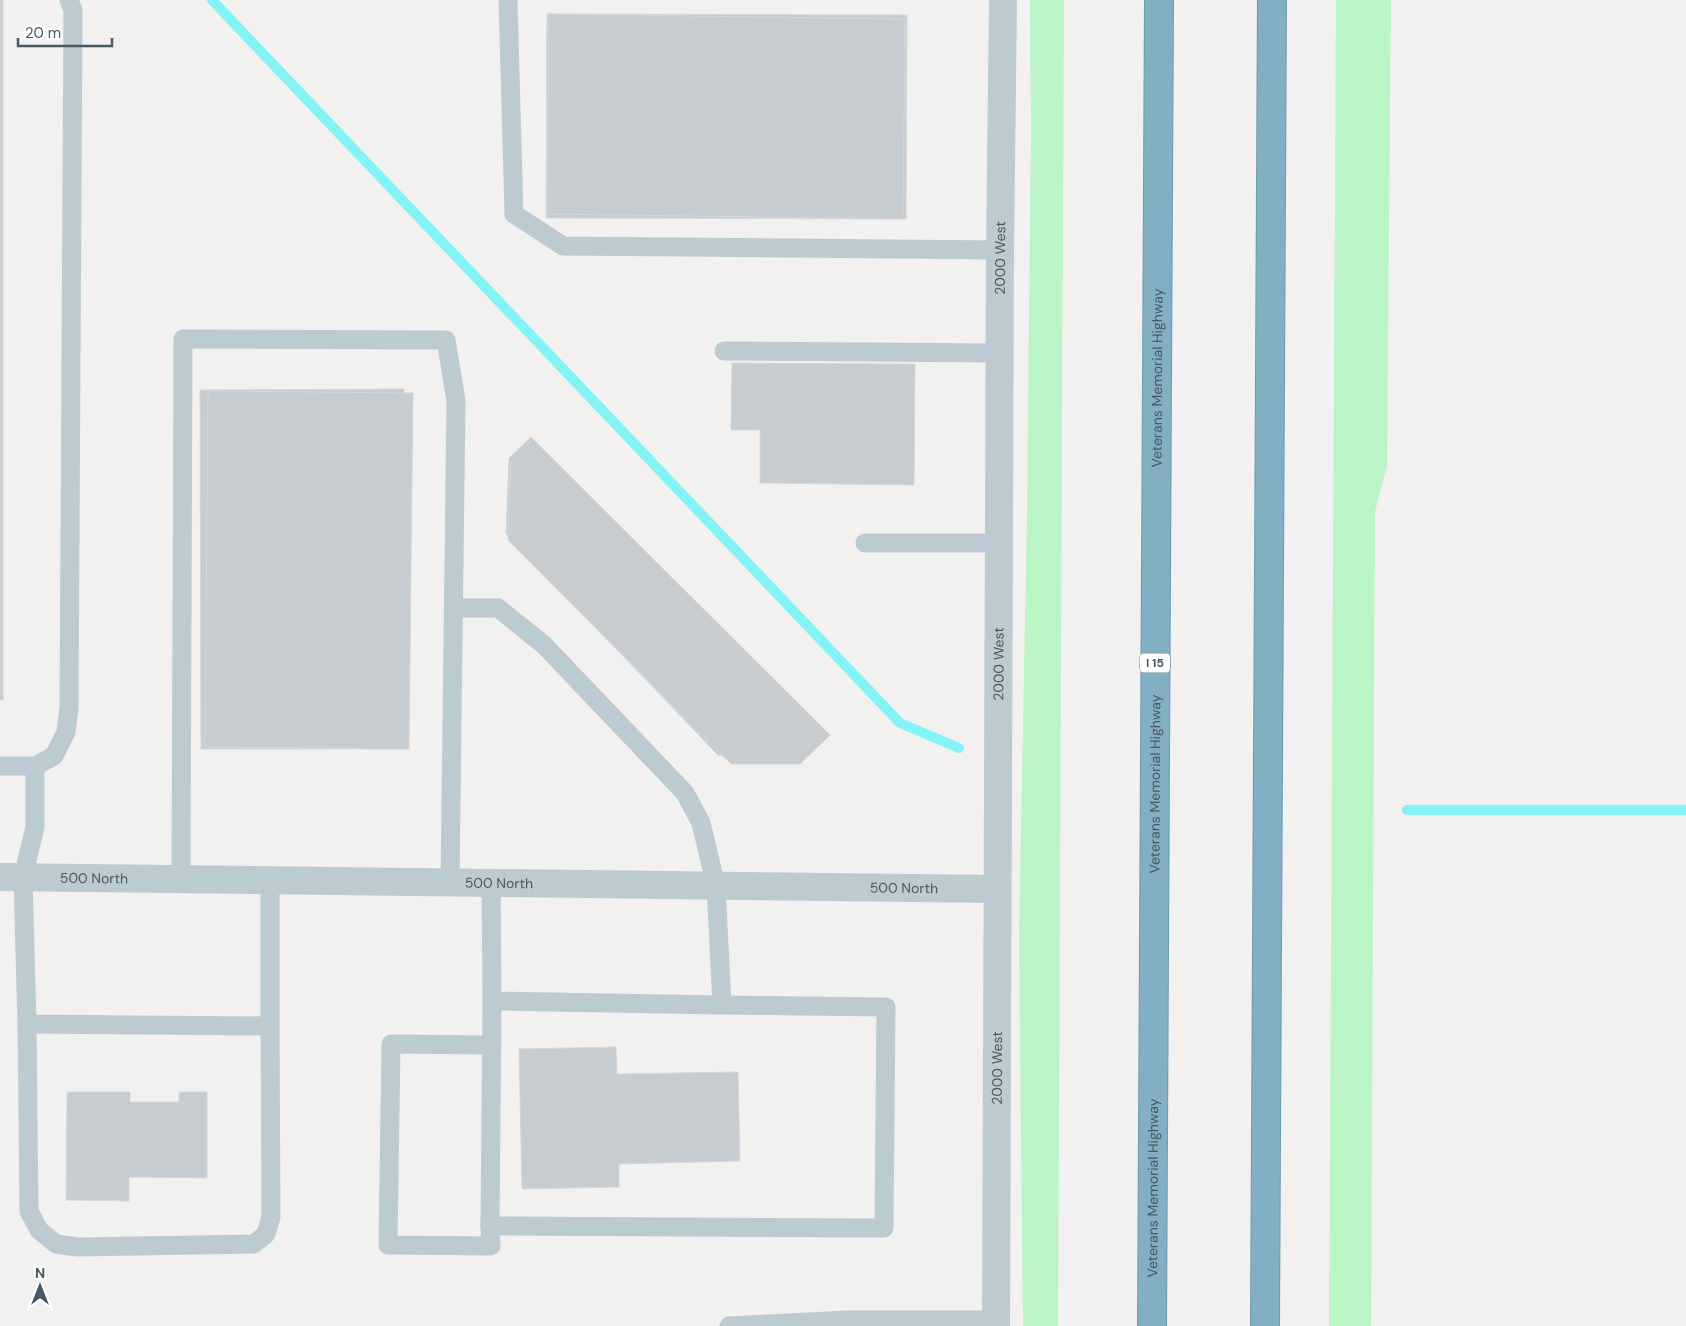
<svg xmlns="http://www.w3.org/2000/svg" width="1686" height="1326" font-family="'DM Sans',sans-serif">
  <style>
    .green { fill: #bbf4c6 }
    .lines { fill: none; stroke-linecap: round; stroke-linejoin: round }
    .stream { stroke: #83f3f5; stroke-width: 10 }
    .building { fill: #c7ccd0; stroke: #d3d8dc }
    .motorway-casing { stroke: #6e9ab0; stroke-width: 30 }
    .service { stroke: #bccbd1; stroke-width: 19 }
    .minor { stroke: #bccbd1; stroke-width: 28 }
    .tertiary { stroke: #bccbd1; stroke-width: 28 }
    .motorway { stroke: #83afc4; stroke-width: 28 }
    .labels { text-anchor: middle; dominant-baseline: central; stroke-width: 4; stroke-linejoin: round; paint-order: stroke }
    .shield { fill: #fff; stroke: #7e8a90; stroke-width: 1 }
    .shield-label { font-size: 12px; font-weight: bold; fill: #465860 }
    .street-label { font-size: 14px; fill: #465860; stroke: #fff }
  </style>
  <rect width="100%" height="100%" fill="#f3f0f0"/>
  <g class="green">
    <polygon points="1030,0 1064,0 1058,1326 1023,1326 1019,940 1027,514 1031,133"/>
    <polygon points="1336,0 1391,0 1387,465 1375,512 1371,1326 1329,1326"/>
  </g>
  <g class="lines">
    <g class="stream">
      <polyline points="212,0 900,723 959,748"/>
      <polyline points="1407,810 1686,810"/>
    </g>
  </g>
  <g class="building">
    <rect x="0" y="0" width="3" height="700"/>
    <polygon points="547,14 907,15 906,219 546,218"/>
    <polygon points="549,14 905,19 903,219 547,214"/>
    <polygon points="732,363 915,364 914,485 760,483 760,430 731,430"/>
    <polygon points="404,389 405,749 201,749 200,390"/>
    <polygon points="208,391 413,393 409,749 205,747"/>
    <polygon points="531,437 819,738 798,758 718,755 506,534 509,458"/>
    <polygon points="533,439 830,735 800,764 731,764 508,540 511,462"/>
    <polygon points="616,1047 617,1074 738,1072 740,1161 619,1164 619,1187 522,1189 519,1049"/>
    <polygon points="67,1092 130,1092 130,1102 179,1102 179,1092 207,1092 207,1178 129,1177 129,1201 66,1200"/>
  </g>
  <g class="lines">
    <g class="motorway-casing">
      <g id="motorway">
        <path id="s3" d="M1152 1326 1159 0"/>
        <polyline points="1265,1326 1272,0"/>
      </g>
    </g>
    <g class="service">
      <polyline points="508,0 514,214 563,246 1000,250"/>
      <polyline points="724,351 1000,353"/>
      <polyline points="865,543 999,543"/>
      <polyline points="453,608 498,608 544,645 685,793 701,823 716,886 722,1005 492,1001 491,882"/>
      <polyline points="0,766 35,766 54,756 66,732 69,708 73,10 69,0"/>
      <polyline points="35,766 35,827 23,877 27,1024 270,1026 270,880"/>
      <polyline points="181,879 183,339 446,340 456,401 450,882"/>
      <polyline points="492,1001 490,1226 884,1228 886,1007 722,1005"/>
      <polyline points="27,1024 29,1211 39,1230 56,1244 77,1247 254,1244 266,1234 271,1217 270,1026"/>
      <polyline points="490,1226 491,1246 388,1245 391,1044 492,1045"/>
      <polyline points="729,1326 848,1320 996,1320"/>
    </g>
    <path class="minor" id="s1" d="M0 877 997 889"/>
    <path class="tertiary" id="s2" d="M996 1326 1000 250 1003 0"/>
    <use href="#motorway" class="motorway"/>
  </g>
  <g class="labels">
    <rect class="shield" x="1140" y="653.5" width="30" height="19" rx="4"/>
    <g class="shield-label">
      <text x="1155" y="663">I 15</text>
    </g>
    <g class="street-label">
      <text stroke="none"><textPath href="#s2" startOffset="1068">2000 West</textPath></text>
      <text stroke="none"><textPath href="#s3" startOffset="948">Veterans Memorial Highway</textPath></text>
      <text stroke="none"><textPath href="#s2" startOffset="662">2000 West</textPath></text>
      <text stroke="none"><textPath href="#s3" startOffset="542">Veterans Memorial Highway</textPath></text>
      <text stroke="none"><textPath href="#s1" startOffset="94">500 North</textPath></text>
      <text stroke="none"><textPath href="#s1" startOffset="499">500 North</textPath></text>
      <text stroke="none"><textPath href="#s1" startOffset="904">500 North</textPath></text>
      <text stroke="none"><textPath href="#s2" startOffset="258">2000 West</textPath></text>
      <text stroke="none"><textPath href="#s3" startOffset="138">Veterans Memorial Highway</textPath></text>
    </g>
  </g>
  <g transform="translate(40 1286)" stroke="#ffffff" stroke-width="4" paint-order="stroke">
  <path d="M0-4L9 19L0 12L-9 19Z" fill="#465860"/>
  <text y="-8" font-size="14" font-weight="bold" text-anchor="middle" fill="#465860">N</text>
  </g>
  <path d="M18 38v8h94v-8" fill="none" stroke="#465860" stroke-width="2.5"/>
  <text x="25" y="38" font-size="15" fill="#465860" stroke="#ffffff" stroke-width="4" paint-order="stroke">20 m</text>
</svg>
